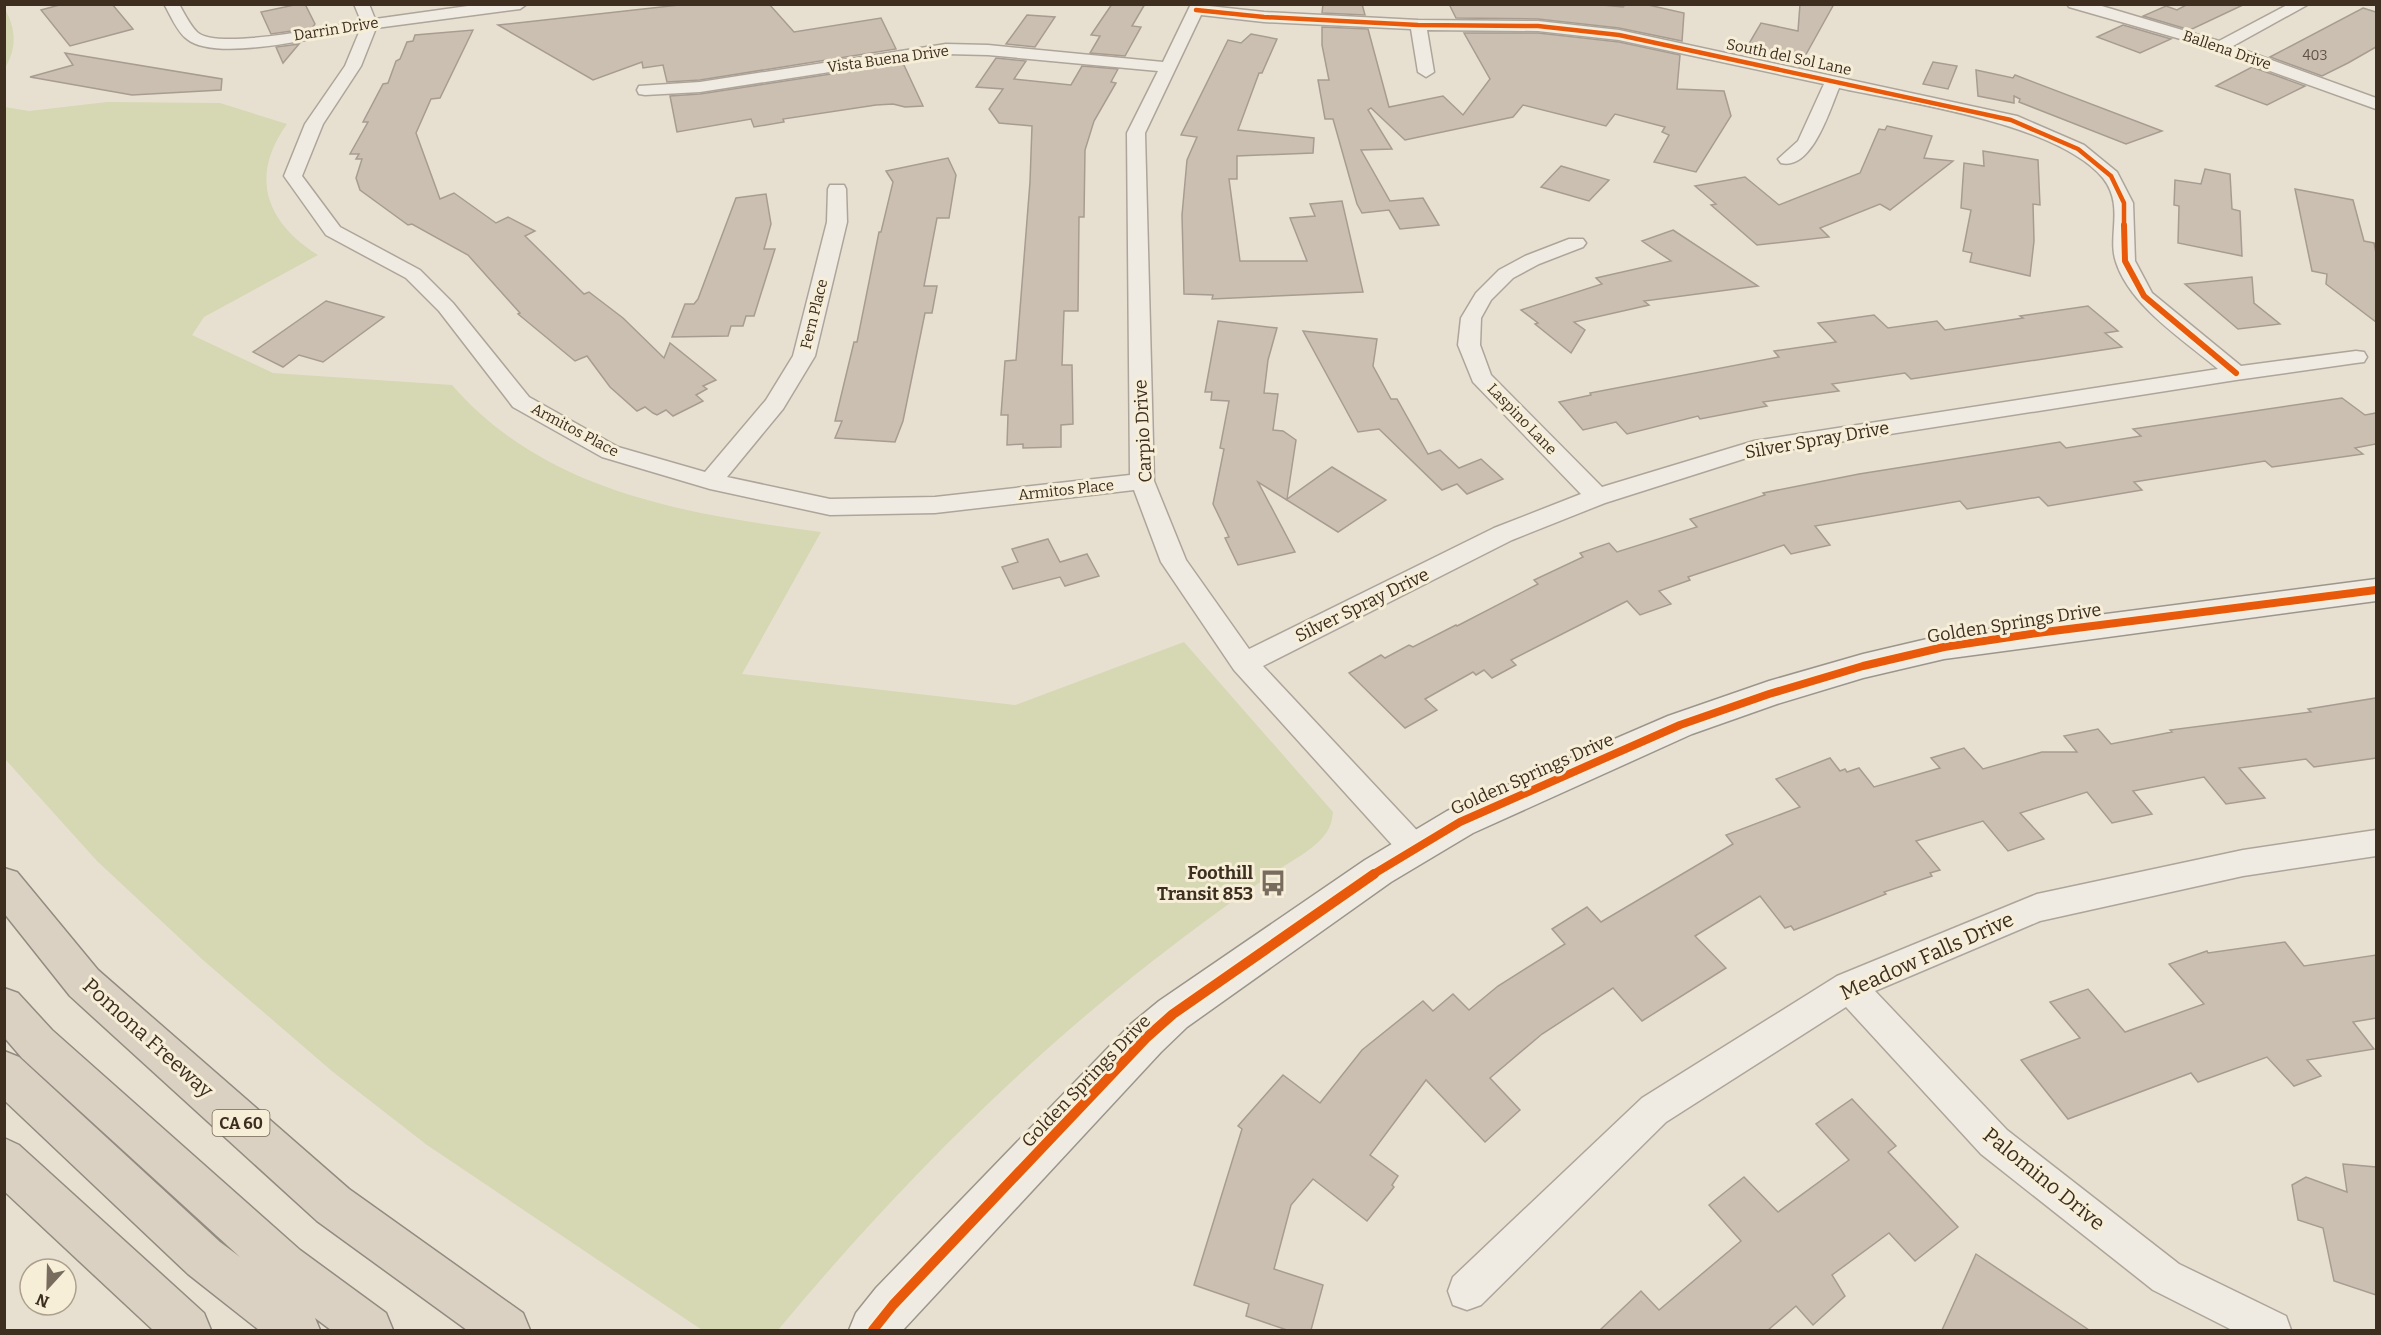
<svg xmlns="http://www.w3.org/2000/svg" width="2381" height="1335" font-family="Bitter,serif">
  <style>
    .green { fill: #d6d7b3 }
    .building { fill: #cbbfb2; stroke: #a89c90; stroke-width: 1.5 }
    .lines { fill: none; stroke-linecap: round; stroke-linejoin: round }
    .street-casing { stroke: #ada599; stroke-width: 3 }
    .secondary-casing { stroke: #9c958a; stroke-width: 3 }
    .highway-casing { stroke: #928b80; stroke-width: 3 }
    .street { fill: #efebe3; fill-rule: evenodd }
    .secondary { fill: #efebe3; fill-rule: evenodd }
    .highway { fill: #dad1c2; fill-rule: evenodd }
    .cycleway-far3-casing { stroke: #f7eed8; stroke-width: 7 }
    .cycleway-far2-casing { stroke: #f7eed8; stroke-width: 9 }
    .cycleway-far1-casing { stroke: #f7eed8; stroke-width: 11 }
    .cycleway-casing { stroke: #f7eed8; stroke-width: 14 }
    .cycleway-far3 { stroke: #e8590c; stroke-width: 4.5 }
    .cycleway-far2 { stroke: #e8590c; stroke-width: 6 }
    .cycleway-far1 { stroke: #e8590c; stroke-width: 8 }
    .cycleway { stroke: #e8590c; stroke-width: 10 }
    .labels { text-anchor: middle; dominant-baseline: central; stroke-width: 6; stroke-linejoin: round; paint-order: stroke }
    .far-number-label { font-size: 14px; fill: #605244 }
    .far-street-label { font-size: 15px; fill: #3d2e20; stroke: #f7eed8 }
    .shield { fill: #f7eed8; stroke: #756857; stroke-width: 1.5 }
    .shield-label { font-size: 16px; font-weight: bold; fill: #3d2e20 }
    .street-label { font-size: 18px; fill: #3d2e20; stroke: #f7eed8 }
    .poi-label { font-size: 18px; font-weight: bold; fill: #3d2e20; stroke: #f7eed8; text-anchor: end }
    .near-street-label { font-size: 21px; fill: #3d2e20; stroke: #f7eed8 }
  </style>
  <rect width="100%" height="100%" fill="#e7e0d1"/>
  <g class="green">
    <path d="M5 9C16 29 17 48 5 68Z"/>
    <path d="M107 102 220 103 287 124C249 177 266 222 318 255L204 317 192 335 273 373 452 385C546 493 687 514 821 532L742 674 1015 705 1184 642 1333 812C1332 822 1330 829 1323 837 1310 852 1289 862 1272 874 1241 895 1210 917 1180 940 1030 1053 898 1186 778 1330H702L427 1145 333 1072 203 960 97 861 5 759V107L29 111Z"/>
  </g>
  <g class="building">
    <polygon points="63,4 112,4 133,29 70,46 41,10"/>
    <polygon points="299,4 305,4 315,24 312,28 271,34 261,12"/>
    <polygon points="688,4 769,4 794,32 881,18 896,49 700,80 667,82 663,65 643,68 642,62 593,80 498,25"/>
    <polygon points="1112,4 1145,4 1132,26 1141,27 1125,56 1090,53 1100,36 1091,35"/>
    <polygon points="1323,4 1362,4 1365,15 1322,13"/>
    <polygon points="1449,4 1592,4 1623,7 1626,4 1644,4 1684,13 1682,41 1619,28 1538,19 1456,18"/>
    <polygon points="1800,4 1834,4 1799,67 1794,66 1795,57 1747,47 1761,23 1798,31"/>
    <polygon points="2188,4 2245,4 2190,30 2143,16 2166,6 2177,10"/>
    <polygon points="2363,8 2376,12 2376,47 2348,63 2322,76 2270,57"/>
    <polygon points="1027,15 1055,17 1035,47 1006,44"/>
    <polygon points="2123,25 2171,39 2140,53 2097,37"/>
    <polygon points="1322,27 1368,29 1389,107 1443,96 1463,115 1490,79 1464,33 1538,33 1619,42 1680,55 1677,89 1724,91 1731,116 1696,172 1654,162 1669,135 1662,132 1665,127 1615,114 1606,126 1523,105 1513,117 1405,140 1371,108 1368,110 1392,149 1361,150 1390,201 1423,198 1439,225 1400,229 1389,210 1362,213 1357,204 1333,119 1325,119 1318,80 1329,80 1322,45"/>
    <polygon points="473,30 440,98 431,99 416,133 440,199 454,193 496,223 508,217 535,231 525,236 584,294 589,292 623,318 664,358 670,343 716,380 703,386 707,389 696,395 703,401 673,416 666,410 657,415 653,413 645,407 637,411 610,387 587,356 575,361 518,314 520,313 468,255 412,224 408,225 360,190 356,178 362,159 356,159 359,154 350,154 368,122 363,122 383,84 388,83 396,61 400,59 407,42 413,41 415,35"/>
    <polygon points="1251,34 1277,39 1262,73 1259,73 1238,130 1314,138 1313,153 1237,156 1237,179 1229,179 1240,261 1307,261 1290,218 1315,216 1310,204 1342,201 1363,292 1212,299 1213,295 1184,294 1182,215 1187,160 1197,137 1181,135 1228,40 1241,43"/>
    <polygon points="299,44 283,63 276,47"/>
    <polygon points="65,53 222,79 221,90 132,95 30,77 73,65"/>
    <polygon points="996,58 1026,61 1014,79 1071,85 1082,66 1118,69 1111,82 1116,83 1094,121 1085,150 1084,217 1079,217 1078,311 1064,311 1062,365 1072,365 1073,424 1061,425 1061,447 1023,448 1023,444 1007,445 1008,415 1001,415 1005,361 1016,360 1030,182 1032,126 999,123 989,109 1003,89 976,87"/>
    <polygon points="1933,62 1957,66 1948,89 1923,84"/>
    <polygon points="903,63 923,106 905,107 893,104 876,105 783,119 784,122 754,127 751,119 677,132 670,96 700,94"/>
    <polygon points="2252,67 2305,86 2267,105 2216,86"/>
    <polygon points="1976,70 2013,78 2015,75 2162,131 2126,144 2019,102 2020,99 2014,96 2014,103 1978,96"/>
    <polygon points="1887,126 1932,136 1924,158 1953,161 1890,210 1880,204 1820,228 1829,237 1757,245 1711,205 1716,204 1695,186 1745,177 1779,205 1860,173 1879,129 1885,130"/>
    <polygon points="1983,151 2038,160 2040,205 2033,204 2034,241 2030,276 1970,262 1972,253 1963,251 1971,210 1961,208 1964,163 1984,166"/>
    <polygon points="948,158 956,175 949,218 937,218 924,286 937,286 932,313 925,313 903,421 895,442 835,438 842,421 835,421 854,342 857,342 879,232 881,232 893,182 886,171"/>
    <polygon points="1561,166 1609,180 1589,201 1541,187"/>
    <polygon points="2205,169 2230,174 2232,209 2240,211 2242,256 2178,243 2179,206 2174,205 2175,180 2201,184"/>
    <polygon points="2295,189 2353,200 2364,241 2374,243 2376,253 2376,322 2326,284 2327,274 2312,271"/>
    <polygon points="766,194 771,224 764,249 775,249 754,316 746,316 743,326 731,326 728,336 672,337 685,304 694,304 698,299 736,198"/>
    <polygon points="1673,230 1758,286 1644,301 1649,305 1574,322 1585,330 1571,353 1535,324 1538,323 1521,310 1602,284 1596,278 1671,261 1642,241"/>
    <polygon points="2252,277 2254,303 2280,324 2238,329 2185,284"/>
    <polygon points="326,301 384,317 323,362 299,355 283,367 253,352"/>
    <polygon points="2088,306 2118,331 2105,333 2122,347 1911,379 1905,373 1832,384 1839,391 1763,402 1767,406 1700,419 1698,416 1627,434 1616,422 1583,430 1559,402 1591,395 1590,393 1779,357 1774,351 1836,342 1818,323 1874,315 1888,328 1937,321 1945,330 2023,318 2020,316"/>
    <polygon points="1218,321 1277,328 1268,360 1264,393 1278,394 1273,430 1283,431 1296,440 1287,499 1332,467 1386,500 1338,532 1258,482 1295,552 1238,565 1225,538 1229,537 1213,504 1224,449 1220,448 1229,401 1211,400 1212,392 1205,392"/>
    <polygon points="1303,331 1377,339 1373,366 1391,399 1397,399 1428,454 1440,450 1459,468 1481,459 1503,479 1467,494 1457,484 1442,490 1379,429 1358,432"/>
    <polygon points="2342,398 2365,415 2376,413 2376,444 2355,448 2363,454 2272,467 2265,461 2134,482 2142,490 2048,506 2039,497 1967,509 1960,501 1815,526 1830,545 1791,554 1784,545 1688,577 1690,580 1659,591 1671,604 1640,615 1627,601 1511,660 1516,665 1492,678 1484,670 1476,675 1473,672 1425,699 1437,710 1405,728 1349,673 1381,655 1385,658 1409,645 1413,647 1456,625 1457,626 1538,584 1534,580 1583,557 1580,553 1609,543 1617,552 1697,527 1690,519 1765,495 1763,493 1859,474 2060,442 2066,448 2141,436 2133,429"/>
    <polygon points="1048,539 1060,562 1087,554 1099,576 1065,586 1060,577 1013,589 1002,567 1018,562 1012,549"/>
    <polygon points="2376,698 2376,758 2314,767 2306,759 2239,768 2265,798 2226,804 2204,777 2133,791 2152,814 2112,823 2087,792 2020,813 2044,839 2008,851 1983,821 1916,841 1940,870 1930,873 1932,876 1884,892 1886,894 1794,930 1791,926 1785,928 1760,896 1695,936 1726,968 1642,1021 1613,988 1542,1034 1490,1078 1520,1110 1485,1142 1426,1080 1370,1155 1398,1176 1392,1185 1394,1187 1367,1221 1313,1179 1291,1205 1274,1269 1323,1285 1311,1330 1287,1330 1246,1316 1249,1304 1194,1285 1242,1129 1238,1126 1283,1075 1320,1103 1362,1050 1423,1001 1433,1011 1453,994 1469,1010 1498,986 1565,944 1552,929 1587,907 1601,922 1733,844 1726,835 1800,807 1776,779 1830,758 1840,771 1845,769 1847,772 1859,768 1874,787 1940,768 1931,758 1964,748 1983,769 2042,752 2077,752 2064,736 2098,729 2111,744 2172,732 2170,730 2311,712 2308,709"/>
    <polygon points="2285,942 2304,966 2376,955 2376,1018 2353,1022 2374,1049 2307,1060 2321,1076 2294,1086 2267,1057 2198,1082 2191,1073 2068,1119 2021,1060 2080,1038 2050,1002 2088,989 2125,1032 2204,1004 2169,964 2207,951 2208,953"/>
    <polygon points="1852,1099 1896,1146 1888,1152 1958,1227 1915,1261 1889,1233 1832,1275 1845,1296 1813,1325 1796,1306 1768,1330 1600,1330 1641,1291 1659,1310 1741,1241 1709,1205 1744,1177 1778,1212 1849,1160 1816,1124"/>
    <polygon points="2343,1164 2376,1167 2376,1295 2334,1281 2323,1228 2298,1220 2292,1185 2306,1177 2347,1192"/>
    <polygon points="1976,1254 2089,1330 1942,1330"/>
  </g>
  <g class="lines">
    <g class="street-casing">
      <g id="street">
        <path d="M164 4H179C184 13 190 25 197 32 217 51 331 26 361 21L354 4H369L375 19 482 4H527L520 9 376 28 361 66 323 124 302 176 340 227 420 270 453 303 529 397 618 447 705 472 766 400 793 356 827 222 828 189 830 185H844L846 189 847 222 815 356 783 409 727 477 830 499 935 497 1130 475 1127 133 1158 71 988 55 946 54 700 92 645 95 639 94 637 90 639 86 700 82 946 44 988 45 1163 62 1191 4 1264 12 1418 20 1538 21 1619 30 2017 116 2084 145 2117 172 2133 203 2135 261 2152 293 2241 366 2356 351 2364 352 2367 357 2364 362 2356 363 2236 380 1756 455 1605 503 1512 540 1263 666 1426 840 1430 849 1426 858 1415 862 1404 858 1234 670 1161 562 1134 490 935 513 830 515 710 489 602 457 513 407 439 311 406 278 326 235 284 176 305 124 345 66 360 30C322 36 216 63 187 39 177 32 170 14 164 4ZM1201 15 1264 22 1411 29 1418 72 1426 77 1434 72 1427 30 1538 31 1619 40 1824 84 1798 141 1778 159 1781 163C1812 171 1830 109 1839 88 1909 103 2057 123 2103 178 2125 206 2107 236 2116 262 2130 306 2184 340 2218 369L1754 441 1602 487 1491 375 1480 345 1481 318 1491 300 1513 278 1539 264 1583 247 1586 243 1583 239H1569L1525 256 1499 270 1476 293 1461 318 1458 345 1473 382 1581 494 1494 528 1249 649 1186 560 1154 481 1145 133Z"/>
        <polygon points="2067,4 2095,4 2219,41 2289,4 2309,4 2233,46 2376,98 2376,109 2184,40 2069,7"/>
        <polygon points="2376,830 2376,856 2243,876 2040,921 1875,991 2007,1130 2179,1264 2286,1316 2291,1330 2232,1330 2153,1290 1981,1154 1846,1007 1666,1122 1481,1305 1467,1310 1453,1305 1448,1291 1453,1277 1642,1098 1837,976 2037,894 2243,850"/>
      </g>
    </g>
    <g class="secondary-casing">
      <polygon id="secondary" points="2376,579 2376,601 1944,659 1863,678 1777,704 1692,734 1473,833 1391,882 1187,1027 1161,1052 903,1330 849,1330 856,1313 876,1288 1131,1024 1159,1001 1365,860 1447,811 1668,716 1769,681 1863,654 1944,635"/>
    </g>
    <g class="highway-casing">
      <g id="highway">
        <polygon points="4,868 17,872 98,970 349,1189 523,1313 530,1330 467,1330 317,1221 70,996 4,913"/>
        <polygon points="4,988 18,993 52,1030 300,1250 386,1313 393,1330 331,1330 315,1318 320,1330 259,1330 188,1274 4,1100 4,1051 19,1057 220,1242 240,1257 22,1058 4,1037"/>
        <polygon points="4,1138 19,1145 204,1313 211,1330 153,1330 4,1191"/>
      </g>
    </g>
    <use href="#street" class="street"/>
    <use href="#secondary" class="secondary"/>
    <use href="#highway" class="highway"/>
    <g class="cycleway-far3-casing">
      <polyline id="cycleway-far3" points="1196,10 1264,17 1418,25 1538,26 1619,35 2011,120 2078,149 2111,176 2124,203 2124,226"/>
    </g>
    <g class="cycleway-far2-casing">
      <polyline id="cycleway-far2" points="2124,225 2125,261 2144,296 2236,373"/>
    </g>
    <g class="cycleway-far1-casing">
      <polyline id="cycleway-far1" points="1372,875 1460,822 1680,725 1769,694 1863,666 1944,647 2037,633 2376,590"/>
    </g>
    <g class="cycleway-casing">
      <polyline id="cycleway" points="873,1330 893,1305 1146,1038 1173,1014 1374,874"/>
    </g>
    <use href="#cycleway-far3" class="cycleway-far3"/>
    <use href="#cycleway-far2" class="cycleway-far2"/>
    <use href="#cycleway-far1" class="cycleway-far1"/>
    <use href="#cycleway" class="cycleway"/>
  </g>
  <defs>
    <g id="bus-bare" transform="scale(2.07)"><path d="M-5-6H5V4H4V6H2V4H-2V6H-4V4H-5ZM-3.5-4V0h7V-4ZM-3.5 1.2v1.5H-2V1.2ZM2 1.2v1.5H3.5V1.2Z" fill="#786c5e" stroke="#f7eed8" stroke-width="2.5" paint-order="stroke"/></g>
  </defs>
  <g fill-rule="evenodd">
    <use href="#bus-bare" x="1273" y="883"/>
  </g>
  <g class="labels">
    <g class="far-number-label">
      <text x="2315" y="55">403</text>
    </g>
    <g class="far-street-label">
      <text transform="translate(336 29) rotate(-9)">Darrin Drive</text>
      <text transform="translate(2227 50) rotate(19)">Ballena Drive</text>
      <text transform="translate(1789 57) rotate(12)">South del Sol Lane</text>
      <text transform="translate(888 59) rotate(-8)">Vista Buena Drive</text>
      <text transform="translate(814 314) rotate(-76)">Fern Place</text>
      <text transform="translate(1522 419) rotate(46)">Laspino Lane</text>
      <text transform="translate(575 430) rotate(28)">Armitos Place</text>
      <text transform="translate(1066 490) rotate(-6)">Armitos Place</text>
    </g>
    <rect class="shield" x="212.5" y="1110" width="57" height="26" rx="4.5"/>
    <g class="shield-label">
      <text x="241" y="1123">CA 60</text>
    </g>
    <g class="street-label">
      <text transform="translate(1143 431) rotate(-93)">Carpio Drive</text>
      <text transform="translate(1817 440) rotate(-10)">Silver Spray Drive</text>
      <text transform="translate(1362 605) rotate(-26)">Silver Spray Drive</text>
      <text transform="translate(2014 623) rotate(-9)">Golden Springs Drive</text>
      <text transform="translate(1532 774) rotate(-24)">Golden Springs Drive</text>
      <text transform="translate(1086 1081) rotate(-46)">Golden Springs Drive</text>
    </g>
    <g class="poi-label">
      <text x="1253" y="873">Foothill<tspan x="1253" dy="21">Transit 853</tspan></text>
    </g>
    <g class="near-street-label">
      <text transform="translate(1927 956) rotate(-24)">Meadow Falls Drive</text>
      <text transform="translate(148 1038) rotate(42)">Pomona Freeway</text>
      <text transform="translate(2044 1179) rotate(39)">Palomino Drive</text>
    </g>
  </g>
  <rect width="2381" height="1335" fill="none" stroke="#3d2e20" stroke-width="12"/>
  <g transform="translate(48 1287) rotate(202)"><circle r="28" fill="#f7eed8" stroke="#ada18e" stroke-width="1.5"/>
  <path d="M0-4.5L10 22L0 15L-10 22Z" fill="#786c5e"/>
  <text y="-9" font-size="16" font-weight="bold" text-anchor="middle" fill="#3d2e20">N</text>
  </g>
</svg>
